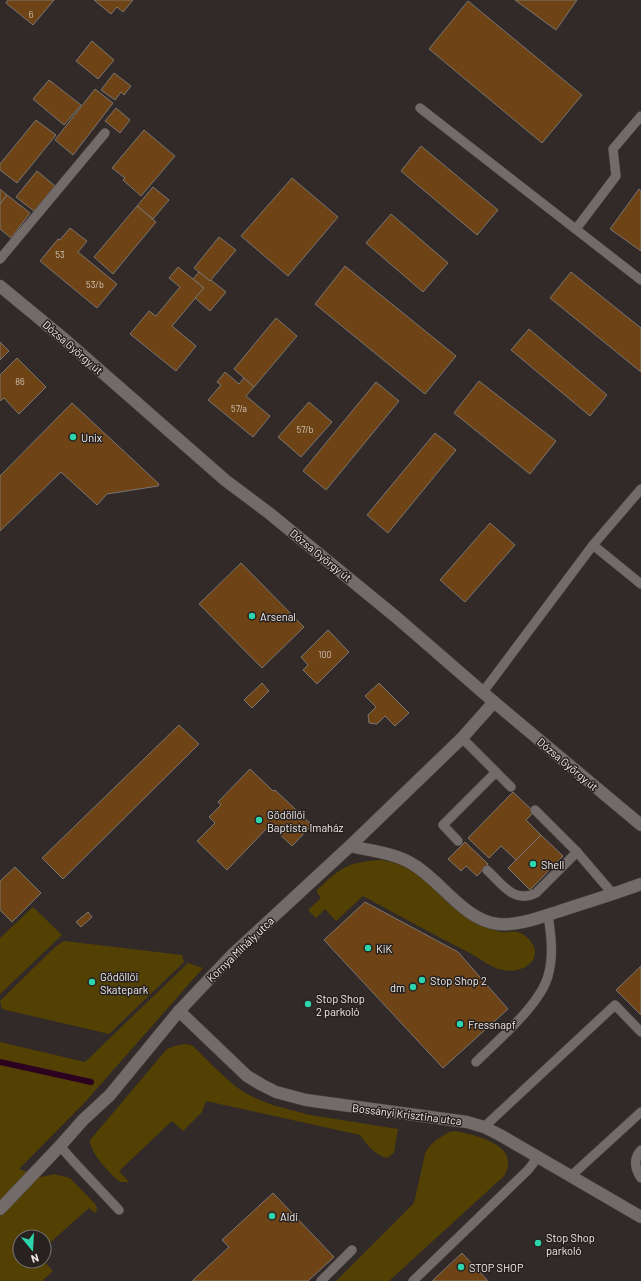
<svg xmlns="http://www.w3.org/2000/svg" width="641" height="1281" font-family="Barlow,sans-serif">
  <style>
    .green { fill: #534103 }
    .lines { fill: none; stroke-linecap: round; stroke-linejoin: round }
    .stream { stroke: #2d0221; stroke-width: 6 }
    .building { fill: #6e4417; stroke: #7b7570 }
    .lane-casing { stroke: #4d4745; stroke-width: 10 }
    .street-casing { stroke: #4d4745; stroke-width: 13 }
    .secondary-casing { stroke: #4d4745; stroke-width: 13 }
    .lane { stroke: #736b69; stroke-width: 9 }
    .street { stroke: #736b69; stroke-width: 12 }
    .secondary { stroke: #736b69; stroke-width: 12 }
    .poi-dot { fill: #2cd5ab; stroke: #27211f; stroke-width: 1.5 }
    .labels { text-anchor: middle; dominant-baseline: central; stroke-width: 3; stroke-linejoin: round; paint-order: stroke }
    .number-label { font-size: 9px; fill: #d0c2b6 }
    .street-label { font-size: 11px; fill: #f1eceb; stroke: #27211f }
    .poi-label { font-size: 11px; fill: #f1eceb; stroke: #27211f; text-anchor: start }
  </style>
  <rect width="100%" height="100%" fill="#312a28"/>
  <g class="green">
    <path d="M381 860C421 865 431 892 460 912 472 920 487 929 501 932 509 933 517 929 524 935 549 954 527 975 502 970 492 968 479 958 470 953 434 935 399 915 363 896L336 921 325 909 316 918 308 910 321 898 316 891C340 868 347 862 381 860Z"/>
    <polygon points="33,907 62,935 0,994 0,938"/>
    <polygon points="64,941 182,955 184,962 109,1034 2,1009 0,1001 55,947"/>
    <polygon points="188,963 203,968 86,1101 19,1169 42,1177 54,1174 70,1178 96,1205 97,1209 95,1213 89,1208 44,1248 44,1237 20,1237 20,1261 44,1261 53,1271 42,1281 0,1281 0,1042 85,1062"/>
    <path d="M186 1044 193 1046 217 1070 235 1086 247 1094 262 1101 276 1106 310 1115 398 1129 394 1153 387 1158C375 1155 367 1145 360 1135L206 1101 202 1112 183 1131 172 1121 119 1171 129 1182H120C110 1174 90 1153 90 1140L167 1049 178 1045Z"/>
    <path d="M456 1131C477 1136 522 1145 504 1176L389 1281H336L414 1203 425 1154 429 1147 436 1140 449 1132Z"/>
  </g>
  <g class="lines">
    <polyline class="stream" points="0,1062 91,1082"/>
  </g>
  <g class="building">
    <polygon points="8,0 54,0 33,25 6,3"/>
    <polygon points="94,0 133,0 123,12 117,7 111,14"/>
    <polygon points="515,0 577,0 556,30"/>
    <polygon points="468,1 582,95 542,143 429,49"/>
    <polygon points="92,41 114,60 98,79 76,61"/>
    <polygon points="114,73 131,86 124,95 121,92 115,100 101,90"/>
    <polygon points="49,80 81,105 64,125 33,99"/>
    <polygon points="95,89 113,103 73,155 55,140"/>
    <polygon points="116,108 130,120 120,133 105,121"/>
    <polygon points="36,120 56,135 17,183 0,170 0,164"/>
    <polygon points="144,130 175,156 141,196 123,180 125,178 112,168"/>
    <polygon points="421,146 498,210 477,235 401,171"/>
    <polygon points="37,171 55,186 34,211 16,197"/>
    <polygon points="292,178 338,217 288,276 241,236"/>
    <polygon points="153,187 169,200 153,219 137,206"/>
    <polygon points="0,189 7,195 0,204"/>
    <polygon points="639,189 641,191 641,251 610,229"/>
    <polygon points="7,195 30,213 11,238 0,229 0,204"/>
    <polygon points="137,206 156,222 113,274 94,257"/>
    <polygon points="391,214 448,263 423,292 366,243"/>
    <polygon points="70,228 87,241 78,252 117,284 97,308 40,261 58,239 60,240"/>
    <polygon points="219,237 236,250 210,281 194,268"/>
    <polygon points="345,266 456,356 425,394 315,304"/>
    <polygon points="178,267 204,288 172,326 196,346 176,371 130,334 149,311 156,316 180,287 169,278"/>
    <polygon points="199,272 210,281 211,280 226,292 210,311 195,298 204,288 193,279"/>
    <polygon points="571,272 641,328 641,372 550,298"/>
    <polygon points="276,318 297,336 254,387 234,369"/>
    <polygon points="529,329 607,395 590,416 511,350"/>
    <polygon points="0,342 9,351 0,360"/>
    <polygon points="17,358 46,387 19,414 4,398 0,401 0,375"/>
    <polygon points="225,372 239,384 244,378 254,387 246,396 270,416 253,437 208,400 221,385 217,382"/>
    <polygon points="479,381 556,441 530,474 454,413"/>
    <polygon points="376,382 399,401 326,490 303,471"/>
    <polygon points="309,402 332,422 301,457 278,437"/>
    <polygon points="72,403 159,484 158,486 107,494 97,505 61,472 0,531 0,476"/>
    <polygon points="435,433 456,450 388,533 367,515"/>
    <polygon points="490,523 515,545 465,602 440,580"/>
    <polygon points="241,563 304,627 262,668 199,604"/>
    <polygon points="328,630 349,652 317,684 303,670 308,665 301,657"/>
    <polygon points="262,683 269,691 252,708 244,700"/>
    <polygon points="379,683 409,713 395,726 385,716 377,724 369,723 368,715 376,707 365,696"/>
    <polygon points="179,725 199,744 63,879 42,858"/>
    <polygon points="250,769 273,791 275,790 312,825 292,846 270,825 227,870 197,841 215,823 209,817 221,805 218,802"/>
    <polygon points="513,792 534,812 526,820 541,835 516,860 501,846 489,858 468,838"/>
    <polygon points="541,835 563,856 530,890 508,868"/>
    <polygon points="465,842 488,864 477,876 466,866 461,871 448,859"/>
    <polygon points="15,867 41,893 12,922 0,910 0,881"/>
    <polygon points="365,902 458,952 508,1009 443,1068 324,940"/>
    <polygon points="88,912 92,917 81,927 76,922"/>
    <polygon points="641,966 641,1015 616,990"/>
    <polygon points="273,1193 334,1257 308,1281 192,1281 229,1247 222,1240"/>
    <polygon points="462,1253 488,1281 432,1281"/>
  </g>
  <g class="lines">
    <g class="lane-casing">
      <g id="lane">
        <polyline points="420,108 641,280"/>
        <polyline points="576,229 616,176 613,149 641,116"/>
        <polyline points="0,259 105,133"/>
        <polyline points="593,545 641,584"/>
        <polyline points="483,692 593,545 641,489"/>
        <polyline points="462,738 511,787"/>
        <polyline points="535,810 577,852 613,894"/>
        <polyline points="458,841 443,825 496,772"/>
        <path d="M487 870C502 884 514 904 536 893L577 852"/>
        <path d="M476 1062C498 1040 540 1005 548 976 554 956 551 934 548 915"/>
        <polyline points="484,1127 615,1005 641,1032"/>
        <polyline points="60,1146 74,1162 119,1210"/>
        <path d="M641 1150C633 1159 635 1169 641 1178"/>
        <polyline points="571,1176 641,1112"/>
        <polyline points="321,1281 352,1250"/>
        <polyline points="413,1281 528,1170 538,1157"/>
      </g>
    </g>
    <g class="street-casing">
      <g id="street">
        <path d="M350 846C371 851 396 853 414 865 442 882 464 920 498 924 518 926 541 917 560 911 587 902 614 894 641 884"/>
        <polyline points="179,1011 247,1076 262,1085 276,1092 306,1100 467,1122 484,1127 500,1135 641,1217"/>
        <polyline points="0,1209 60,1146 83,1120 110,1095 179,1011 232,955 350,846 462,738 494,702"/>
      </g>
    </g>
    <g class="secondary-casing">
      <polyline id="secondary" points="0,286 63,338 225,480 269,513 396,617 494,702 641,825"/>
    </g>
    <use href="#lane" class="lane"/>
    <use href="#street" class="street"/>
    <use href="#secondary" class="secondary"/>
  </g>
  <g class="poi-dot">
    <circle cx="73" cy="437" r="4"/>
    <circle cx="252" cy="616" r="4"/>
    <circle cx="259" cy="820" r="4"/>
    <circle cx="533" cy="864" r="4"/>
    <circle cx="368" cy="948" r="4"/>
    <circle cx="422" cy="980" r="4"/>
    <circle cx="92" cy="982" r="4"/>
    <circle cx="413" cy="987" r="4"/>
    <circle cx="308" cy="1004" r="4"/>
    <circle cx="460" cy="1024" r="4"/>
    <circle cx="272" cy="1216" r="4"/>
    <circle cx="538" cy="1243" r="4"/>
    <circle cx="461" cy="1267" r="4"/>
  </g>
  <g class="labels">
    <g class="number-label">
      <text x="31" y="14">6</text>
      <text x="60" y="254">53</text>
      <text x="95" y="284">53/b</text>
      <text x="20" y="381">86</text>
      <text x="239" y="408">57/a</text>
      <text x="305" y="429">57/b</text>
      <text x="325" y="654">100</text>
    </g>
    <g class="street-label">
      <text transform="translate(73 347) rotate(41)">Dózsa György út</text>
      <text transform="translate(321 555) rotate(39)">Dózsa György út</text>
      <text transform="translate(568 764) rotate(40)">Dózsa György út</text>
      <text transform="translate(240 949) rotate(-44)">Kornya Mihály utca</text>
      <text transform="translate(407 1114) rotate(7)">Bossányi Krisztina utca</text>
    </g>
    <g class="poi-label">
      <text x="81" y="437">Unix</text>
      <text x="260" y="616">Arsenal</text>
      <text x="267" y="814">Gödöllői<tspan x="267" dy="13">Baptista Imaház</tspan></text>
      <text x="541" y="864">Shell</text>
      <text x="376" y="948">KiK</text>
      <text x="100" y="976">Gödöllői<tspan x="100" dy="13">Skatepark</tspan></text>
      <text x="430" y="980">Stop Shop 2</text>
      <text x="405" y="987" text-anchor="end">dm</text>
      <text x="316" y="998">Stop Shop<tspan x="316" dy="13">2 parkoló</tspan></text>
      <text x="468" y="1024">Fressnapf</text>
      <text x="280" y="1216">Aldi</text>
      <text x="546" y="1237">Stop Shop<tspan x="546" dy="13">parkoló</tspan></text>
      <text x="469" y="1267">STOP SHOP</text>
    </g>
  </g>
  <g transform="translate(32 1249) rotate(162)"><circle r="19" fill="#27211f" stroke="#787271"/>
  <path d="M0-3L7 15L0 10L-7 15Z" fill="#2cd5ab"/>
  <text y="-6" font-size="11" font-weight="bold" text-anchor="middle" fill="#f1eceb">N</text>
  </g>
</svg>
